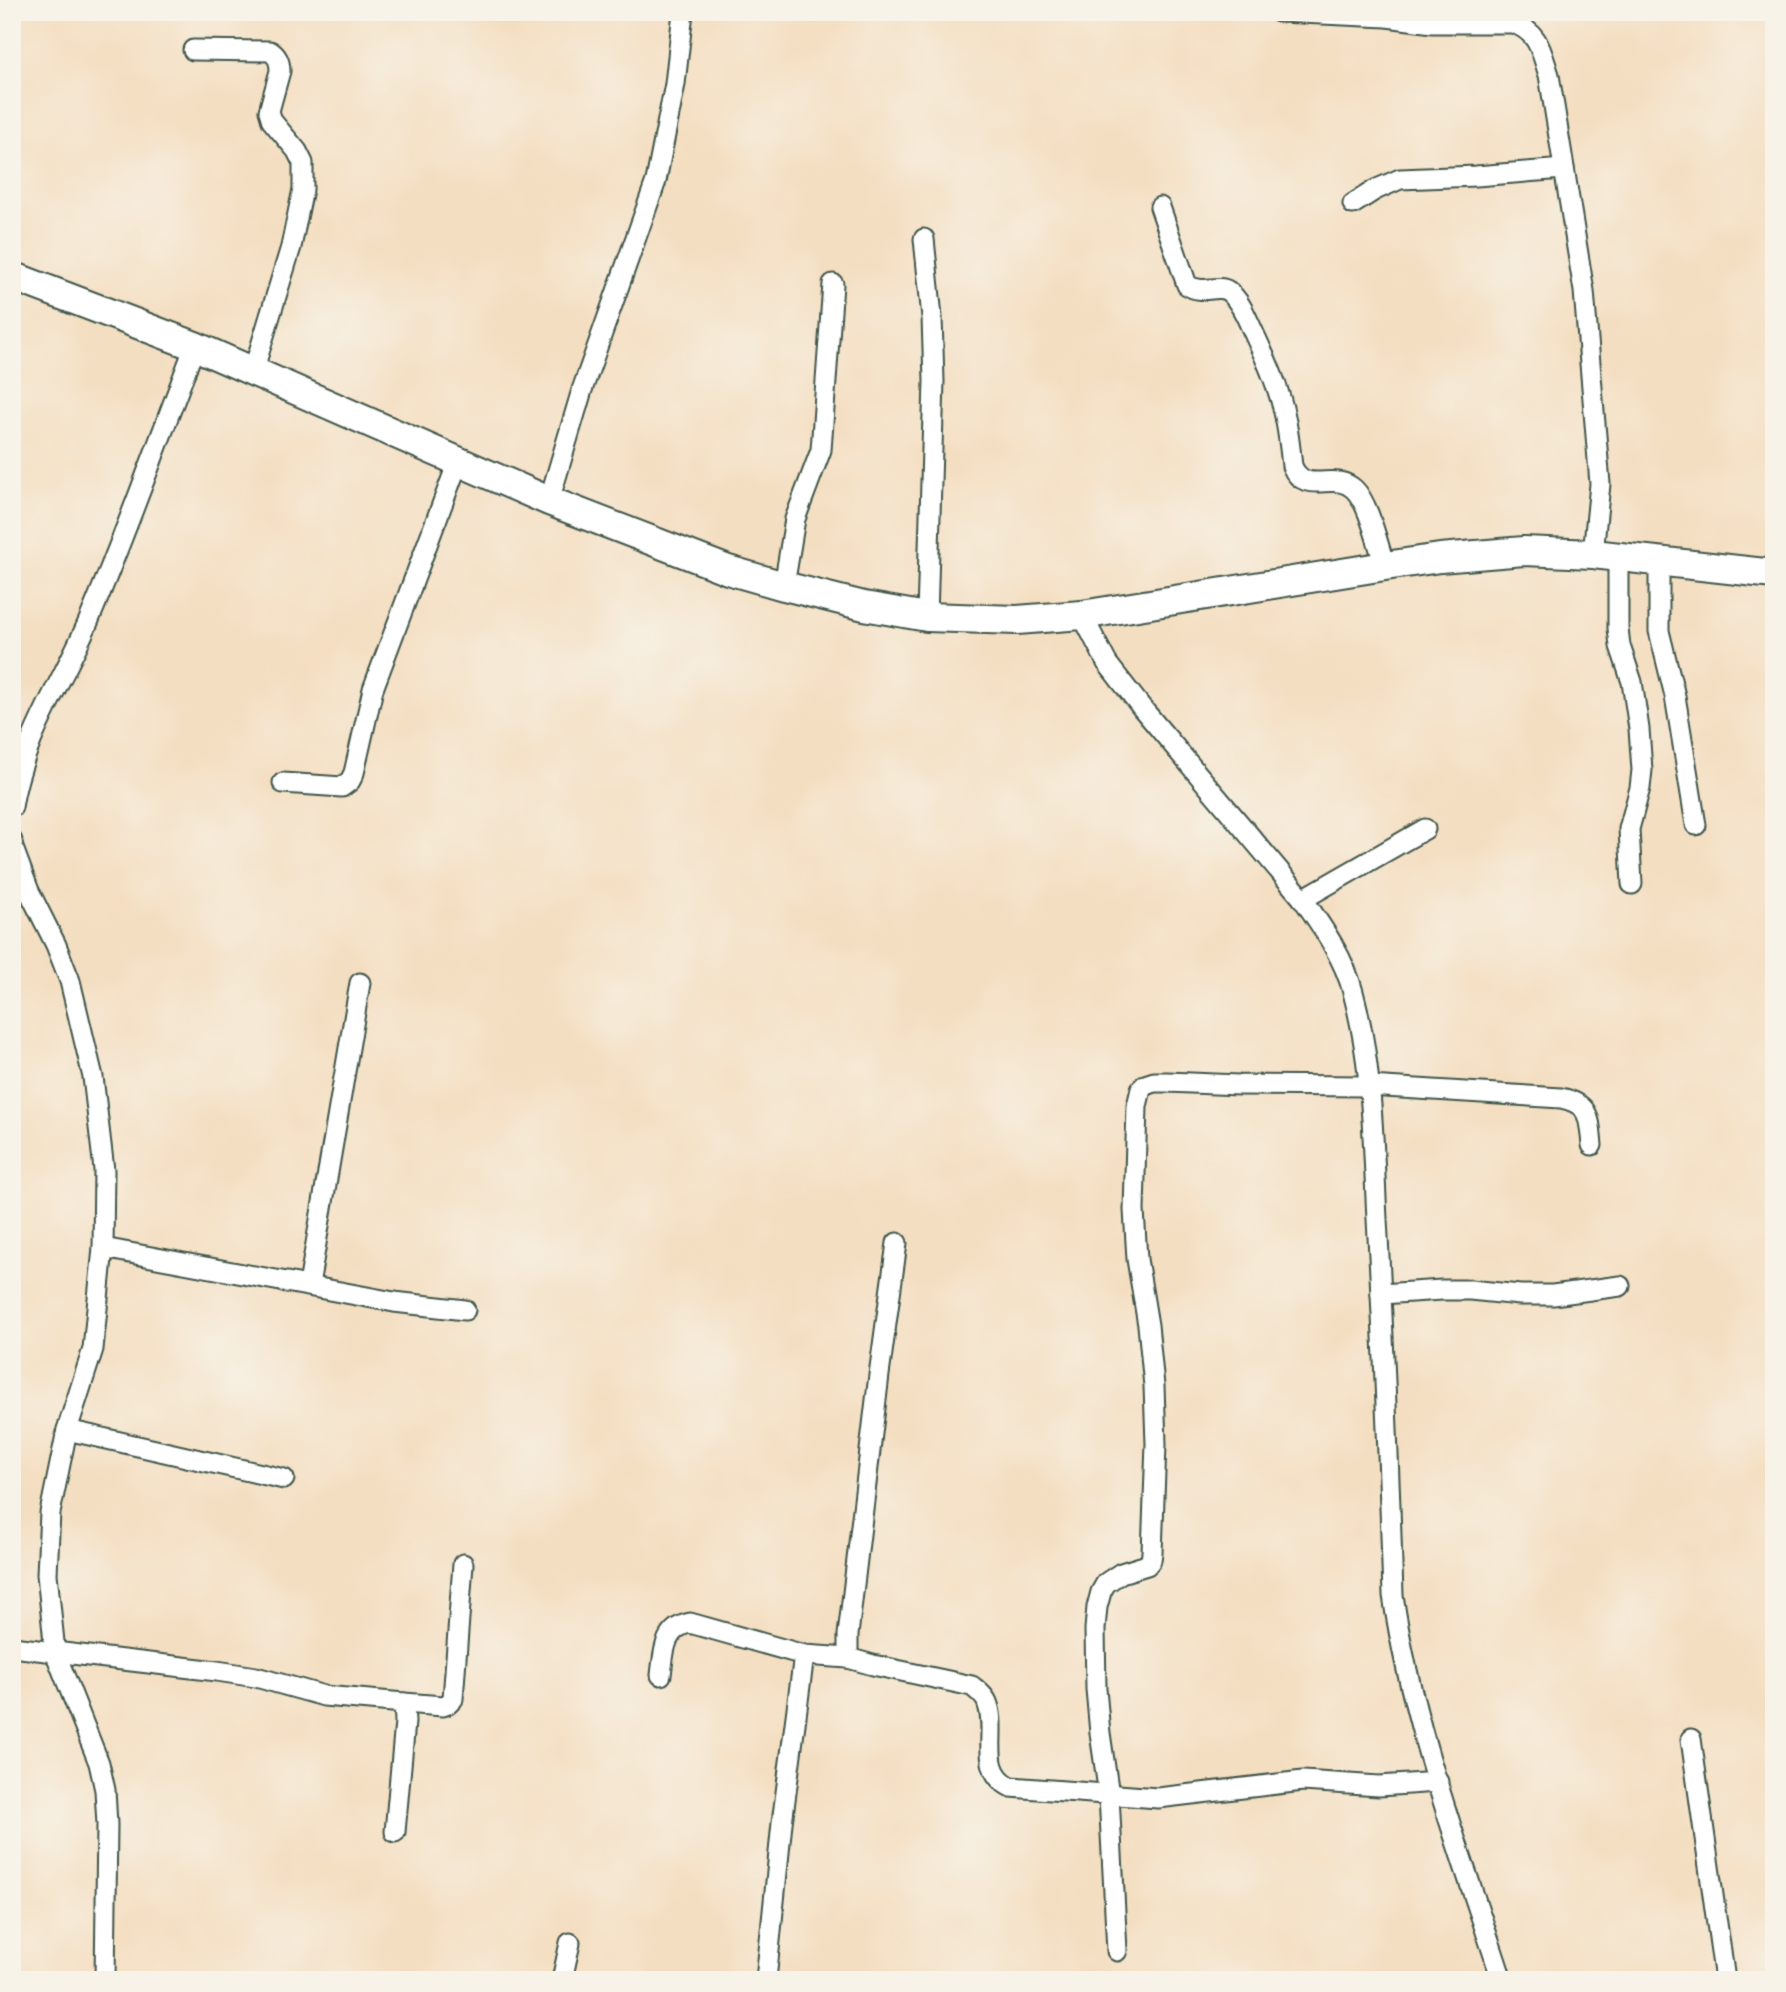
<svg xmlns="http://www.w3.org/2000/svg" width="1786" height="1992" font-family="Mynerve,sans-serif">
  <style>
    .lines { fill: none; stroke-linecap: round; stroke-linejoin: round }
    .minor-casing { stroke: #3f5549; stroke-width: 23 }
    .secondary-casing { stroke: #3f5549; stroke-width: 32 }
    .minor { stroke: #fff; stroke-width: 19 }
    .secondary { stroke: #fff; stroke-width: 28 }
  </style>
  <rect width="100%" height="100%" fill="#f7f3e8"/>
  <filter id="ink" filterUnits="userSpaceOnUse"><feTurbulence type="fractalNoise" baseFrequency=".0143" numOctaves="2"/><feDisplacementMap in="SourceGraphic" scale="14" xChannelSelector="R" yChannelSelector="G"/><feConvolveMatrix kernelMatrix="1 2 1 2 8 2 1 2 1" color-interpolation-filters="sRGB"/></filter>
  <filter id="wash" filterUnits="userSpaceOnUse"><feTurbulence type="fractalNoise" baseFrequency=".00686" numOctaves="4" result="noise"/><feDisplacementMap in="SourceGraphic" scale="28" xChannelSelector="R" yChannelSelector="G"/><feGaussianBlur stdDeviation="1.57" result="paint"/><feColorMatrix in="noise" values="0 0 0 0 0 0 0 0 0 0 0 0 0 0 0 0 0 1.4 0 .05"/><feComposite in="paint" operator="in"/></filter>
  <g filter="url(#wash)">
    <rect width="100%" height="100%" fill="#f4dec1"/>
  </g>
  <g filter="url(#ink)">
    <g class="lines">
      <g class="minor-casing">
        <g id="minor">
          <path d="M1279 12 1387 17 1433 23H1513C1539 32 1541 51 1549 75L1584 291 1600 484 1593 554"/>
          <path d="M193 50 270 51C278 56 280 62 280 71L269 111 272 121 297 151 303 163V189L291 247 253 372"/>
          <polyline points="1353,204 1375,190 1400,179 1476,176 1564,169"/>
          <path d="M1160 207 1187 285C1202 295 1218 284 1228 291 1239 299 1246 316 1251 327 1263 353 1276 380 1283 408 1288 427 1290 447 1292 466 1305 497 1334 470 1354 489 1369 503 1378 546 1385 566"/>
          <polyline points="924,239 932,317 934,381 927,617"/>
          <polyline points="549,501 582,390 656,181 675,84 683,12"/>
          <polyline points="1618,557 1618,628 1620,646 1632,682 1639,729 1642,770 1640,788 1629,829 1632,884"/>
          <polyline points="1659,561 1659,631 1675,696 1696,825"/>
          <polyline points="784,586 795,519 821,450 833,284"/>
          <path d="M1082 615 1107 663 1142 708 1303 899C1323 928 1344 958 1353 992 1373 1066 1373 1143 1377 1219 1384 1344 1389 1470 1393 1595 1412 1727 1461 1853 1502 1980"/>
          <polyline points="283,783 342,787 350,781 354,773 373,689 458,462"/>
          <path d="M12 807C22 740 63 681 89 620 127 530 160 437 195 346"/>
          <polyline points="12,841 13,848 29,891 56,945 70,981 93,1077 104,1170 103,1248 93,1349 67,1430 50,1513 47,1574 55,1652 99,1763 105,1790 107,1825 105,1980"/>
          <polyline points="1303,899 1425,829"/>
          <path d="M897 1243 879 1375 848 1635V1658L873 1665 972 1686C978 1691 984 1695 987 1702 999 1732 977 1770 1011 1787L1158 1798 1303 1781 1379 1786 1438 1782"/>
          <polyline points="103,1248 394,1302 465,1310"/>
          <polyline points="309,1285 360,983"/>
          <polyline points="1381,1294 1442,1290 1470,1290 1520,1295 1553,1295 1620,1286"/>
          <polyline points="67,1430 284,1479"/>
          <polyline points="12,1647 217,1671 256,1677 324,1696 404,1703 405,1722 395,1832"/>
          <path d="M661 1675C664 1653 663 1628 690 1623L804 1655"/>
          <polyline points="404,1703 443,1706 448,1704 453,1699 463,1564"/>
          <polyline points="1691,1739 1725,1980"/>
          <path d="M1117 1951 1109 1795 1100 1733 1096 1689 1095 1629 1097 1607 1101 1592 1106 1583 1121 1573 1147 1565 1151 1560 1152 1553 1156 1444 1154 1386 1148 1325 1137 1259 1134 1210 1137 1106 1141 1089 1145 1085 1154 1082H1167L1239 1085 1369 1086 1561 1098C1591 1104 1589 1119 1592 1145"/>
          <polyline points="562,1980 570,1943"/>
          <polyline points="766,1980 782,1823 804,1655 848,1658"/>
        </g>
      </g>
      <g class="secondary-casing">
        <polyline id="secondary" points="12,276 195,346 549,501 728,570 784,586 864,606 927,617 1017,620 1082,615 1385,566 1440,558 1524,551 1593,554 1774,574"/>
      </g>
      <use href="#minor" class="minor"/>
      <use href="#secondary" class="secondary"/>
    </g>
  </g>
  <rect width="1786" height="1992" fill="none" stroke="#f7f3e8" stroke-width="42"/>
</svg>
